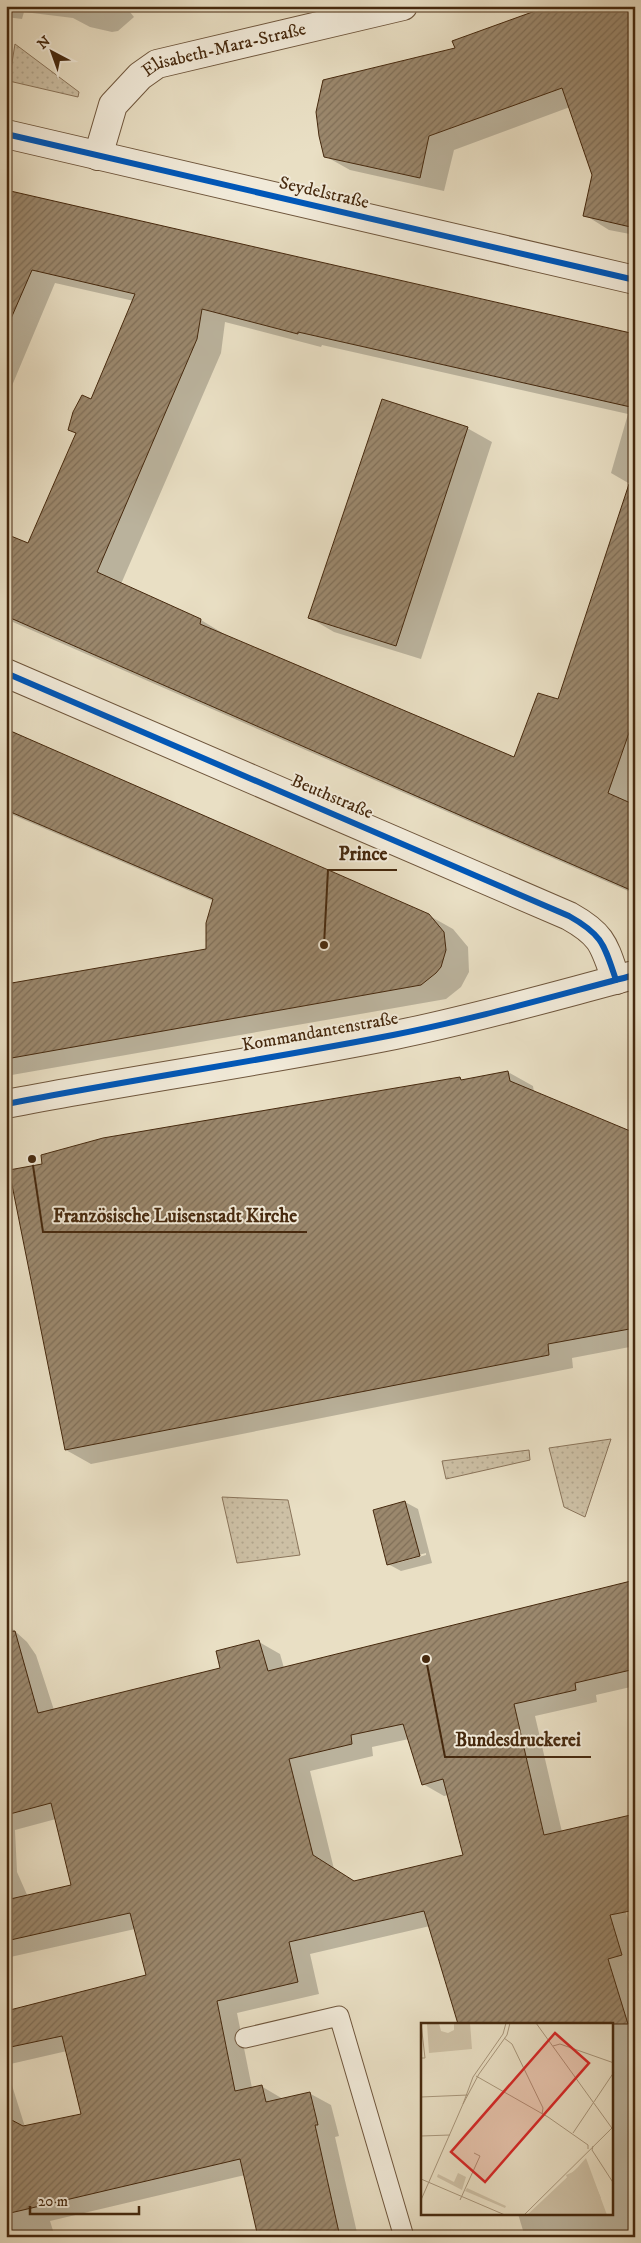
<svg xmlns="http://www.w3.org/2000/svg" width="641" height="2243" font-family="'IM FELL DW Pica',serif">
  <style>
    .green { fill: url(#green-dots); stroke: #8a745a }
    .shadow { fill: #0003; fill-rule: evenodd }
    .building { fill: url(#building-hatch); stroke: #46290e; fill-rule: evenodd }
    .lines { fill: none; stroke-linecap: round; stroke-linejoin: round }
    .service-casing { stroke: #6f563c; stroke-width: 21 }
    .minor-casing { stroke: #6f563c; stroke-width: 30 }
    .service { stroke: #f1ead9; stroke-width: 19 }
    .minor { stroke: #f1ead9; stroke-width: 28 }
    .cycleway-casing { stroke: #f1ead9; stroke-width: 9 }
    .cycleway { stroke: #0057b8; stroke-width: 6 }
    .labels { text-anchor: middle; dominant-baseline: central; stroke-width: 4; stroke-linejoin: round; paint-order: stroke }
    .street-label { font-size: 18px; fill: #46290e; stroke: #f1ead9 }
    .inset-road { fill: none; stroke: #a8967b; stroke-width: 1 }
    .view { fill: #d62828; fill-opacity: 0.15; stroke: #d62828; stroke-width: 2.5 }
    .inset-edge { fill: none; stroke: #46290e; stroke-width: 2.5 }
    .leader { fill: none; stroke: #46290e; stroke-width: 2 }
    .callout-dot { fill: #46290e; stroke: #f1ead9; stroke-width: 2 }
    .callout-label { font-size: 19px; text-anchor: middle; font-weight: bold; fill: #46290e; stroke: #f1ead9; stroke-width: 4; stroke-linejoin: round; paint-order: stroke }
  </style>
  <defs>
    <pattern id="green-dots" width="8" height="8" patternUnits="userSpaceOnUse" patternTransform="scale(1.25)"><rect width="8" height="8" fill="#cdc0a5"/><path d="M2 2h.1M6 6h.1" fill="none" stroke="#b1a58d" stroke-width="1.8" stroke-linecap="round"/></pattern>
    <pattern id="building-hatch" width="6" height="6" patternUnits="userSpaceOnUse" patternTransform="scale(1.25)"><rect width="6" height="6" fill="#9b886d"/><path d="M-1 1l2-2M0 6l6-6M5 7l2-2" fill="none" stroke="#806f58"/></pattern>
  </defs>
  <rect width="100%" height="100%" fill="#e9dfc4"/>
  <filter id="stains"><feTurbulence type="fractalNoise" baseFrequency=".004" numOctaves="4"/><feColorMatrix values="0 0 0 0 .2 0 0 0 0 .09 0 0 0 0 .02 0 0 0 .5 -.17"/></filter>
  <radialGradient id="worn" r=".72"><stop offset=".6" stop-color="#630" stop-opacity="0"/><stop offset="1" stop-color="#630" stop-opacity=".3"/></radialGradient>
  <g class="green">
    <polygon points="15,44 79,92 78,97 9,81"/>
    <polygon points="611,1439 585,1517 564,1507 549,1448"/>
    <polygon points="529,1450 530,1460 446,1479 442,1461"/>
    <polygon points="222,1497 288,1500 300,1555 237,1563"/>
  </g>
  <g class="shadow">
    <polygon points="6,6 137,6 130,12 134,17 118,31 112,32 90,27 73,18 24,12 22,19 6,17"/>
    <polygon points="635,6 635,235 609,230 585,215 593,175 570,107 454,150 444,191 350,170 325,156"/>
    <path d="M6 191 635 336V796L631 805 635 807V894L6 619V535L29 545 134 301 55 283 6 400ZM225 322 321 347 322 345 628 414 611 473 630 484 559 701 515 759 224 635V634L201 620 121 584 221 353Z"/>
    <polygon points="467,428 492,442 421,659 334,632 310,618"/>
    <polygon points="6,731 428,915 453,929 468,947 469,972 461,987 446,999 6,1076 6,985 208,950 213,901 6,812"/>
    <polygon points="508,1072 533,1086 534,1092 635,1134 635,1346 572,1358 573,1368 91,1464 66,1450 460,1079 464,1081"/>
    <path d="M405 1502 418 1509 432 1563 401 1571 388 1564ZM426 1553V1555L397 1563V1561Z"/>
    <path d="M635 1581V1686L596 1695 597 1702 535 1716 562 1832 616 1881 635 1941V1969L628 1971 635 1993V2237H525L518 2214H612V2024H460L430 1926 310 1954 319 1994 237 2013 252 2088 261 2086 283 2099 309 2093 331 2105 339 2136 335 2137 358 2237H260L245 2175 50 2221 55 2237H6V2066L25 2127 82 2115 67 2051 6 2065V2012L147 1975 135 1929 6 1958V1623L27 1642 36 1655 54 1710 222 1669 259 1642 280 1654 284 1668ZM409 1739 423 1784 444 1796 449 1795 464 1856 355 1882 334 1869 310 1771 373 1756 372 1747ZM56 1819 73 1886 28 1897 17 1872 15 1830Z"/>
  </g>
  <g class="building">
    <polygon points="549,6 635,6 635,228 583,216 592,175 562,88 429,136 420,178 324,157 319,136 316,112 323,80 455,48 452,41"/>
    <polygon points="6,190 635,334 635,408 298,332 298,334 202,309 197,339 97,572 201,619 200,624 514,757 538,693 558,699 629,484 635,485 635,731 630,730 608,793 635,805 635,892 6,616 6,534 28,543 76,433 68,430 73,412 82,395 91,399 135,294 32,270 6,330"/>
    <polygon points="382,399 468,427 396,646 308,618"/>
    <polygon points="6,729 429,914 444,932 446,950 441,967 436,973 421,985 6,1059 6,984 206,949 206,923 213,899 6,810"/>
    <polygon points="508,1071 510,1081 635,1133 635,1328 548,1344 549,1355 65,1450 9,1170 42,1164 41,1155 103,1138 460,1077 461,1080"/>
    <polygon points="405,1501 420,1556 387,1565 373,1510"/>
    <path d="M635 1580V1669L575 1683 576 1690 514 1704 544 1835 635 1814V1910L610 1915 622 1955 608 1959 628 2024H458L424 1911 289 1942 298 1982 217 2001 235 2091 262 2085 266 2102 310 2092 318 2125H315L340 2237H258L240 2159 6 2214V2117L23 2126 81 2114 62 2036 6 2048V2011L146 1975 130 1913 6 1941V1900L71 1885 51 1803 6 1815V1632L15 1631 38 1713 220 1668 216 1651 259 1640 268 1671ZM403 1724 422 1785 443 1779 463 1855 354 1881 313 1855 289 1759 352 1744 351 1735Z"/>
  </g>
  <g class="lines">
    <g class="service-casing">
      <polyline id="service" points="245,2038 339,2016 404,2237"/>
    </g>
    <g class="minor-casing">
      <g id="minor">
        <polyline points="6,134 635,280"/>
        <path id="s1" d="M98 156 113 105 140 76 157 64 403 6"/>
        <path d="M6 673 569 916C603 935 604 945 616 980"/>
        <path d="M6 1104C135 1079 266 1061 395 1035 475 1019 554 996 634 975"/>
      </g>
    </g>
    <use href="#service" class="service"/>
    <use href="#minor" class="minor"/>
    <g class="cycleway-casing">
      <g id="cycleway">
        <polyline points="6,134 635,280"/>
        <path d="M6 673 569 916C603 935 604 945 616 980"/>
        <path d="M6 1104C135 1079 264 1060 393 1035 475 1019 554 996 635 975"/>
      </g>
    </g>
    <use href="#cycleway" class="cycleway"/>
  </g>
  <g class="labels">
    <g class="street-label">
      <text stroke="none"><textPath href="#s1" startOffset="182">Elisabeth-Mara-Straße</textPath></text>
      <text transform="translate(324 193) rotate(13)">Seydelstraße</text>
      <text transform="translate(332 797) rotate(23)">Beuthstraße</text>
      <text transform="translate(320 1032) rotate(-10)">Kommandantenstraße</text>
    </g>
  </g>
  <g transform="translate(421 2023)">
    <rect width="192" height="192" fill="#e9dfc4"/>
    <path d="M18 0 20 8 27 10 33 7V0H49L51 26 8 30 6 1ZM165 135 186 192H106L157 144ZM37 150 45 154 41 167 16 154 17 151 33 159ZM46 165 85 183 84 185 44 168Z" fill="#cdc0a5"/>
    <path d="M166 143 180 175 159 184 145 152Z" fill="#cdc0a5"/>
    <path class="inset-road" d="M115 0 193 108M83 15 91 21 122 85 121 91M132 23 139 21 193 40M0 35H4L0 0M55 53 127 94 167 122V126M0 74 47 72M42 81 52 54 82 11 85 0M152 110 193 49M0 113 29 112M172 123 171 127 193 161M0 156 84 192M0 177 42 81 58 51 86 12 89 0M39 177 59 133 53 130M103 192 191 105"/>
    <path class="view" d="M134 10 168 40 64 159 30 129Z"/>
    <rect width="192" height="192" class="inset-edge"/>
  </g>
  <path class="leader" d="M324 945L328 870H397M32 1159L43 1232H307M426 1659L445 1757H591"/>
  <g class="callout-dot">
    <circle cx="324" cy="945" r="5"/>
    <circle cx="32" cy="1159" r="5"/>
    <circle cx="426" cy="1659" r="5"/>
  </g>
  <g class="callout-label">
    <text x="363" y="860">Prince</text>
    <text x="175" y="1222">Französische Luisenstadt Kirche</text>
    <text x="518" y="1746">Bundesdruckerei</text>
  </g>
  <rect width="641" height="2243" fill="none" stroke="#e9dfc4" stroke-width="25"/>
  <rect x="8" y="8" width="626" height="2228" fill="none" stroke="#46290e" stroke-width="2.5"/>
  <rect x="12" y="12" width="616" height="2218" fill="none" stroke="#46290e"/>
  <g transform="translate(52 52) rotate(319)" stroke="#f1ead9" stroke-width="4" paint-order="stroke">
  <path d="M0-4L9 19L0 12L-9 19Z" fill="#46290e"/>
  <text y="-8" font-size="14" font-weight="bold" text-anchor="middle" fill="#46290e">N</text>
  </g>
  <path d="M30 2206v8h109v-8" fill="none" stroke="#46290e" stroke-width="2.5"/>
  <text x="38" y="2206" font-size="15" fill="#46290e" stroke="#f1ead9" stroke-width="4" paint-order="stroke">20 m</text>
  <rect width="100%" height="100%" filter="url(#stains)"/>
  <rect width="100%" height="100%" fill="url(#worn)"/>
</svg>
